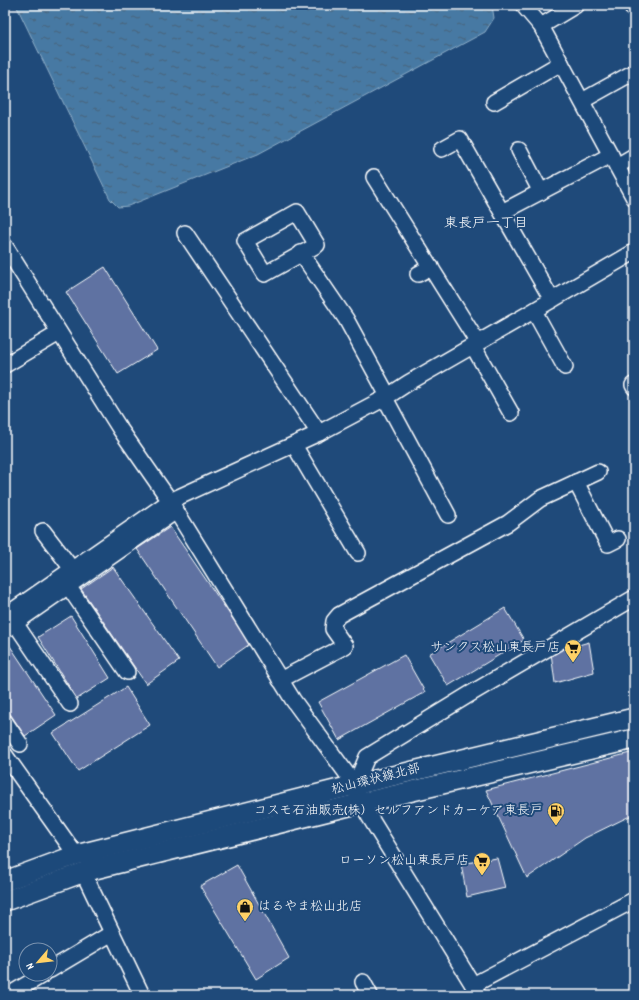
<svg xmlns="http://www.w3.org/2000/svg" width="639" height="1000" font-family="Dekko,'Klee One',sans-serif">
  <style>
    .water { fill: url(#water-ripples); stroke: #90afc8 }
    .building { fill: #5f72a2; stroke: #fff }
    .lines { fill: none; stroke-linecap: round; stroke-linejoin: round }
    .minor-casing { stroke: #fff; stroke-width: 18 }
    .tertiary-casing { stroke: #fff; stroke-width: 22 }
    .minor { stroke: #1f4a7a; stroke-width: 15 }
    .tertiary { stroke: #1f4a7a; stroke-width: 19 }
    .labels { text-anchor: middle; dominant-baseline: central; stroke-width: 4; stroke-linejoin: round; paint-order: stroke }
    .poi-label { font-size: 13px; fill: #fff; stroke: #1f4a7a; text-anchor: end }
    .street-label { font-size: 13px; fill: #fff; stroke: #1f4a7a }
    .neighbourhood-label { font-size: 14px; fill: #fff; stroke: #1f4a7a }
  </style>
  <defs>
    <pattern id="water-ripples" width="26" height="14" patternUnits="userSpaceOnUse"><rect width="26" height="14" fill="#4679a3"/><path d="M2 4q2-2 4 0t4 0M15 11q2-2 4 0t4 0" fill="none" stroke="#496278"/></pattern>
  </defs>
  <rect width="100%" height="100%" fill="#1f4a7a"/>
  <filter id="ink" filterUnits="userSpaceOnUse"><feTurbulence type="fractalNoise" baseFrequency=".025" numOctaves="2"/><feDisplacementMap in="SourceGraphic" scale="8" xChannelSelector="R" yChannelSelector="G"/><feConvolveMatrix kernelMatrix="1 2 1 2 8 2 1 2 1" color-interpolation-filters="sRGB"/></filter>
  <g filter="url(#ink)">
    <polygon class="water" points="16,5 492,5 494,18 485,32 258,154 128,206 118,207 110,199"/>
    <g class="building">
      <polygon points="105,267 157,350 118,374 66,292"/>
      <polygon points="170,527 250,644 217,667 137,549"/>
      <polygon points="113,567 179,661 146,684 81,589"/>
      <polygon points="505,608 524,640 448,686 429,654"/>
      <polygon points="71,616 110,678 77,699 38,637"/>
      <polygon points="6,640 56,715 25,736 5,706 5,641"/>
      <polygon points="589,642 594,672 555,683 551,653"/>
      <polygon points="404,655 425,692 339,740 318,702"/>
      <polygon points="126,687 150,725 78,771 53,733"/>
      <polygon points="634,752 634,814 585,838 527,878 486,790"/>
      <polygon points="497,858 505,888 467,897 461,864"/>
      <polygon points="237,865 289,958 256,979 200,886"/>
    </g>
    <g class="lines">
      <g class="minor-casing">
        <g id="minor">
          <polyline points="523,5 541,26 634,198"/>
          <polyline points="631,5 634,10"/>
          <polyline points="541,26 576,5"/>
          <polyline points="582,101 634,72"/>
          <polyline points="494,102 561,63"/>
          <polyline points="442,149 460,139 552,300"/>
          <polyline points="519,150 541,192"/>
          <polyline points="617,166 634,156"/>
          <polyline points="374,177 478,343"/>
          <polygon points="297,212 317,245 265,274 245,241"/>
          <polyline points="502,212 611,155"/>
          <polyline points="185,233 319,433"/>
          <polyline points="5,246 120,429 170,501 293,700 355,785 361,803 473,985 478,995"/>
          <polyline points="301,253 346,319 388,396"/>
          <polyline points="418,274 431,267"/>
          <polyline points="534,311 565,367"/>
          <polyline points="473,346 511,413"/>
          <polyline points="5,365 59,333"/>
          <polyline points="633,385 634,387"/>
          <polyline points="385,398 448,515"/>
          <polyline points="294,445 358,553"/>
          <polyline points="576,482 608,544 618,539"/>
          <polyline points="43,531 72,569"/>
          <polyline points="68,586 127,672"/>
          <polyline points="5,616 170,501 319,433 385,398 408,383 528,314 634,252"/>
          <polyline points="15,623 70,704"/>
          <polyline points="5,630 176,511"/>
          <polyline points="280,680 345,646 333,629 334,621 339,615 508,523 540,499 598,472"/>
          <polyline points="5,722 20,744"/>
          <polyline points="5,755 76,855"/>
          <polyline points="355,785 367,757 470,694 634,598"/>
          <polyline points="83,872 142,995"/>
          <polyline points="50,970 112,933"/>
          <polyline points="363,982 370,995"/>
          <polyline points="473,985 634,900"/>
          <polyline points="9,995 44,974"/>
        </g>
      </g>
      <g class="tertiary-casing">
        <g id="tertiary">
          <polyline points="5,881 76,855 355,785 634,718"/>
          <polyline points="5,901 87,871 361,803 634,739"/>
        </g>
      </g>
      <use href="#minor" class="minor"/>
      <use href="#tertiary" class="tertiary"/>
    </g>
  </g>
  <defs>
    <g id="supermarket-pin" transform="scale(0.9)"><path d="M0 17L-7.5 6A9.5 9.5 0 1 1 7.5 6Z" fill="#ffd166" stroke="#1f4a7a"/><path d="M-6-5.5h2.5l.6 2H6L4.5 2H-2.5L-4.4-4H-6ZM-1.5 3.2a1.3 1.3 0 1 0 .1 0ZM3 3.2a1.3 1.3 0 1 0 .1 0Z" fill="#111"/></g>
    <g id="fuel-pin" transform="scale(0.9)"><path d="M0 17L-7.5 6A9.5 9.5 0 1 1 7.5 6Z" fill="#ffd166" stroke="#1f4a7a"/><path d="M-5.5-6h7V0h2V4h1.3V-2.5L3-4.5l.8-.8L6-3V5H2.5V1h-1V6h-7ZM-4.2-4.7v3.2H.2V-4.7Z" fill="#111"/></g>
    <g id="shop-pin" transform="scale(0.9)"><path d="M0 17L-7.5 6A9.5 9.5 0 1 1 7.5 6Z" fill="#ffd166" stroke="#1f4a7a"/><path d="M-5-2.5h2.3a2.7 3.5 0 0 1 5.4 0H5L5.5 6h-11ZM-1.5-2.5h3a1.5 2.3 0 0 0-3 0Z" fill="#111"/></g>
  </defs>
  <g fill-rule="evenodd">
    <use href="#supermarket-pin" x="573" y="648"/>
    <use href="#fuel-pin" x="556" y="811"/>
    <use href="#supermarket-pin" x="482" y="861"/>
    <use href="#shop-pin" x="245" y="907"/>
  </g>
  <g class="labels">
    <g class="poi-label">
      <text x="560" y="648">サンクス松山東長戸店</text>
      <text x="543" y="811">コスモ石油販売(株）セルフアンドカーケア東長戸</text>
      <text x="469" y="861">ローソン松山東長戸店</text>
      <text x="258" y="907" text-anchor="start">はるやま松山北店</text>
    </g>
    <g class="street-label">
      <text transform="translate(376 780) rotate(-14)">松山環状線北部</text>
    </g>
    <g class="neighbourhood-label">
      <text x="486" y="224">東長戸一丁目</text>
    </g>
  </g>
  <rect width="639" height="1000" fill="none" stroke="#1f4a7a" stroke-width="20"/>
  <rect x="10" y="10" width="619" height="980" fill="none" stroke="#fff" stroke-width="1.5" filter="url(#ink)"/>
  <g transform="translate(38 962) rotate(242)"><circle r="19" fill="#1f4a7a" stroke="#7992af"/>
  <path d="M0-3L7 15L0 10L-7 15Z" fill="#ffd166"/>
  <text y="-6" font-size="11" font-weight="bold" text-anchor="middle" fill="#ffffff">N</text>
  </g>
</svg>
